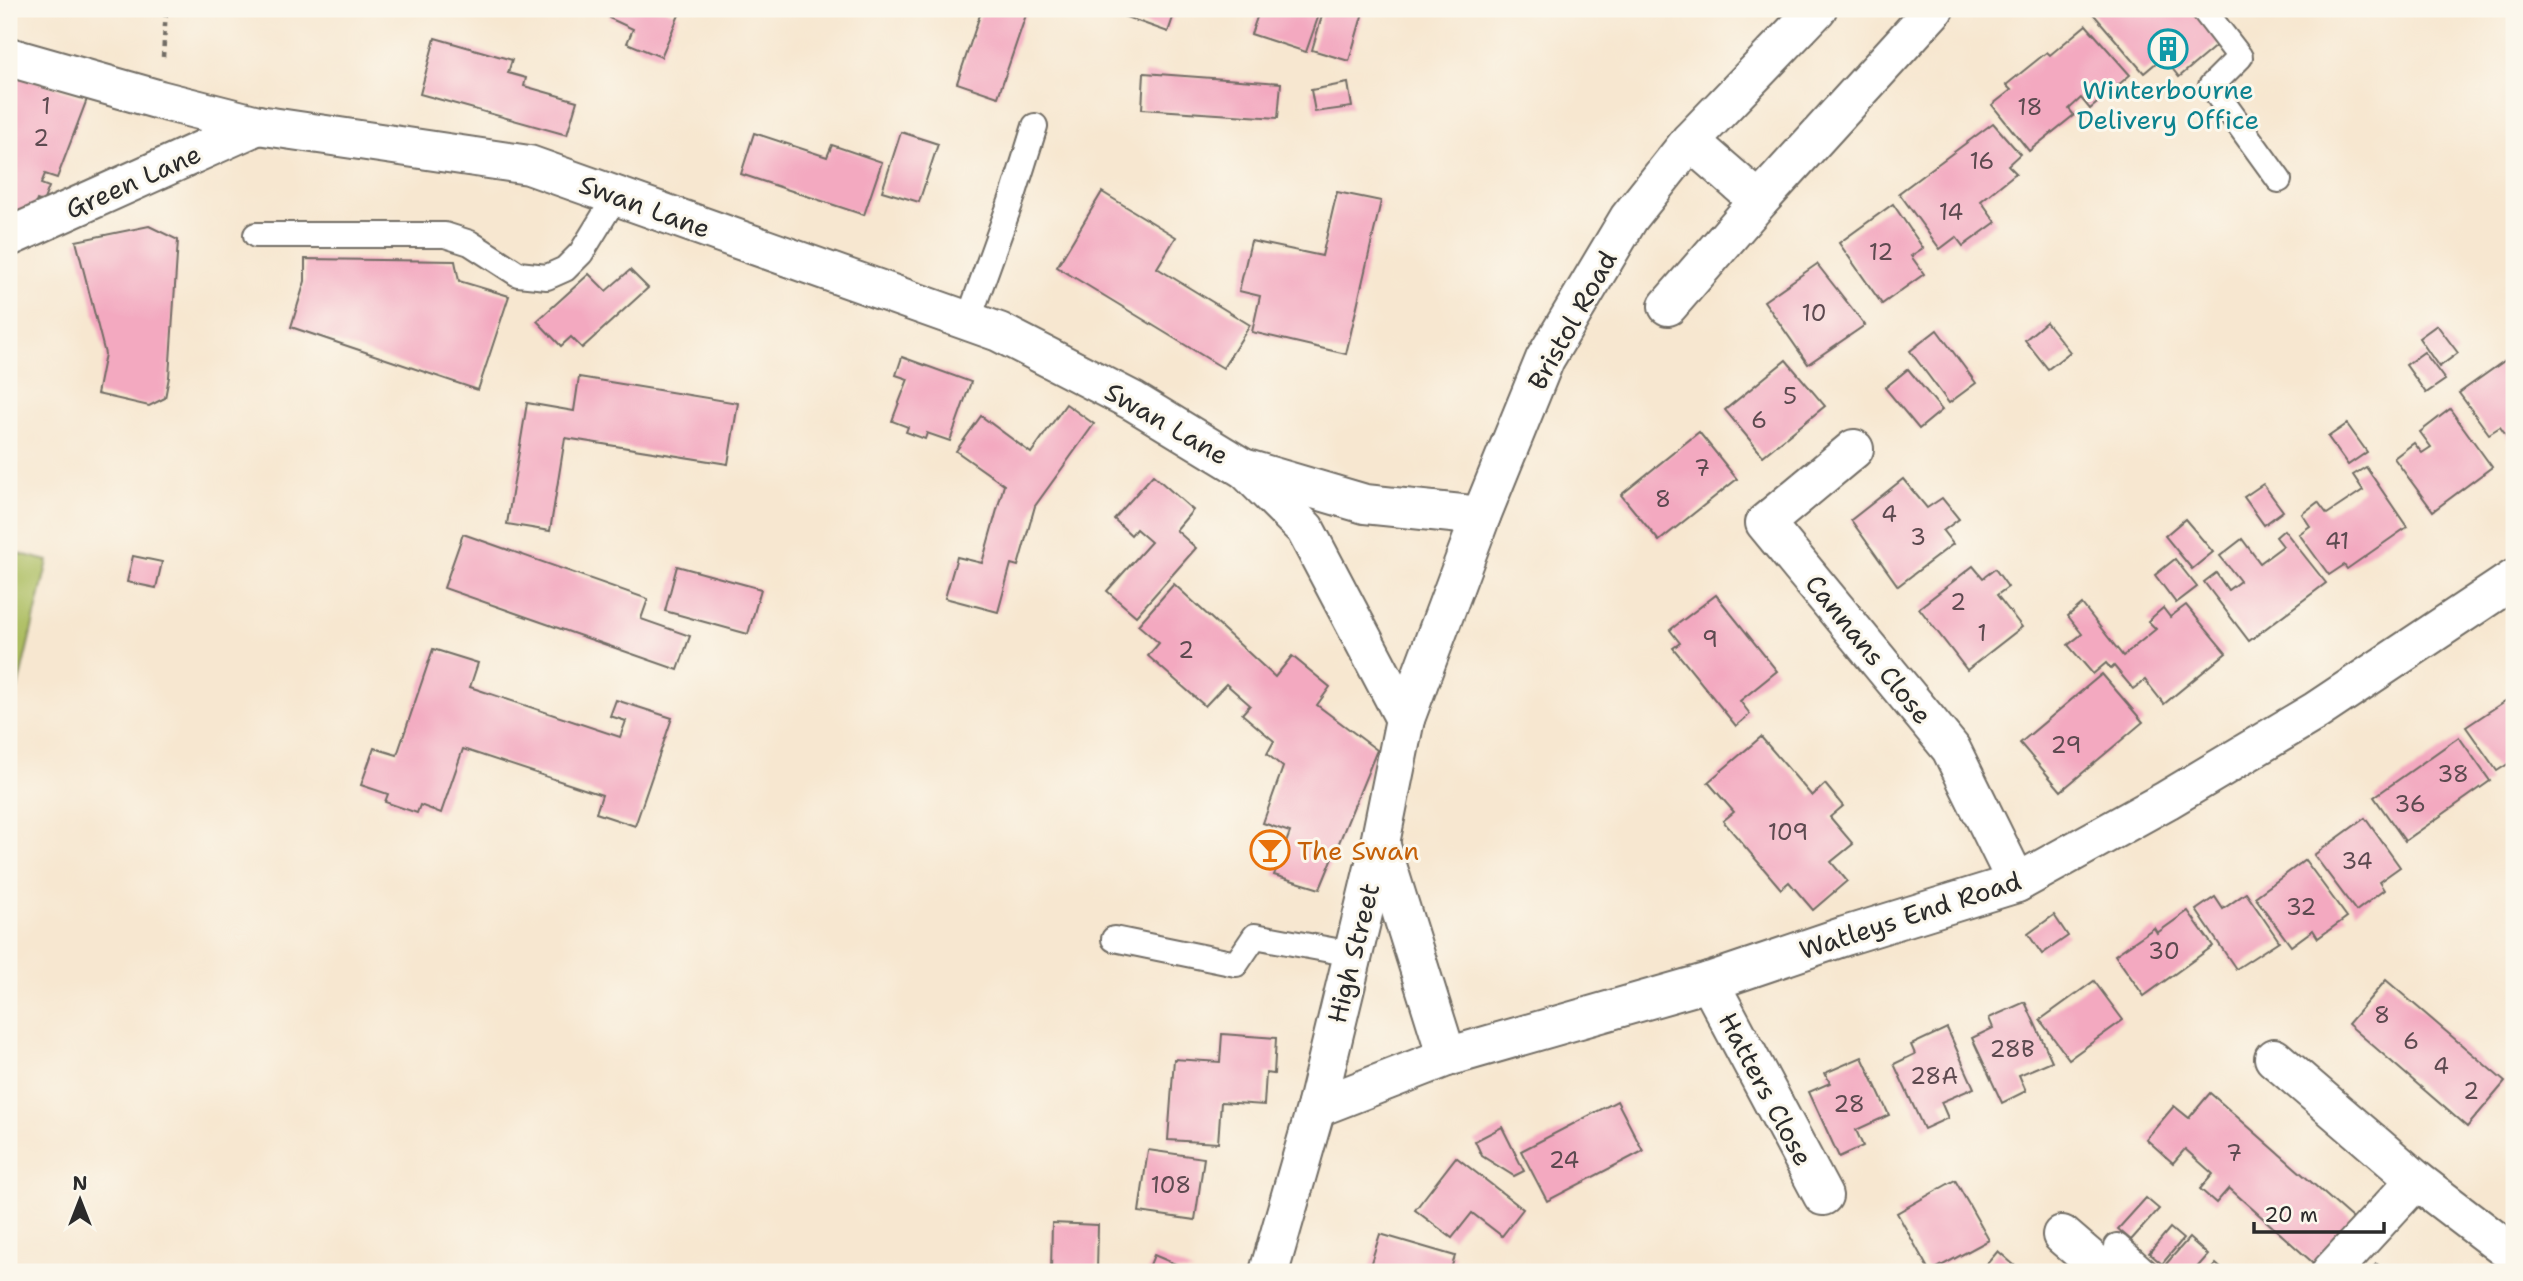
<svg xmlns="http://www.w3.org/2000/svg" width="2523" height="1281" font-family="'Shantell Sans',sans-serif">
  <style>
    .green { fill: #acbd61; stroke: #6c7446; stroke-width: 2 }
    .building { fill: #f3a9c0 }
    .lines { fill: none; stroke-linecap: round; stroke-linejoin: round }
    .service-casing { stroke: #726d65; stroke-width: 28 }
    .minor-casing { stroke: #726d65; stroke-width: 42 }
    .tertiary-casing { stroke: #726d65; stroke-width: 42 }
    .secondary-casing { stroke: #726d65; stroke-width: 42 }
    .path { stroke: #726d65; stroke-width: 4.5; stroke-dasharray: 5 5; stroke-linecap: butt }
    .service { stroke: #fff; stroke-width: 24 }
    .minor { stroke: #fff; stroke-width: 38 }
    .tertiary { stroke: #fff; stroke-width: 38 }
    .secondary { stroke: #fff; stroke-width: 38 }
    .labels { text-anchor: middle; dominant-baseline: central; stroke-width: 6; stroke-linejoin: round; paint-order: stroke }
    .number-label { font-size: 23px; fill: #5d4a50 }
    .culture-label { font-size: 26px; fill: #0d838f; stroke: #fbf7ec }
    .street-label { font-size: 26px; fill: #2b2b2b; stroke: #fbf7ec }
    .food-label { font-size: 26px; fill: #c56008; stroke: #fbf7ec; text-anchor: start }
  </style>
  <rect width="100%" height="100%" fill="#fbf7ec"/>
  <filter id="ink" filterUnits="userSpaceOnUse"><feTurbulence type="fractalNoise" baseFrequency=".0143" numOctaves="2"/><feDisplacementMap in="SourceGraphic" scale="14" xChannelSelector="R" yChannelSelector="G"/><feConvolveMatrix kernelMatrix="1 2 1 2 8 2 1 2 1" color-interpolation-filters="sRGB"/></filter>
  <filter id="wash" filterUnits="userSpaceOnUse"><feTurbulence type="fractalNoise" baseFrequency=".00686" numOctaves="4" result="noise"/><feDisplacementMap in="SourceGraphic" scale="28" xChannelSelector="R" yChannelSelector="G"/><feGaussianBlur stdDeviation="1.57" result="paint"/><feColorMatrix in="noise" values="0 0 0 0 0 0 0 0 0 0 0 0 0 0 0 0 0 1.4 0 .05"/><feComposite in="paint" operator="in"/></filter>
  <g filter="url(#wash)">
    <rect width="100%" height="100%" fill="#f7e7d0"/>
    <polygon class="green" points="9,551 48,561 9,725"/>
    <g id="blocks">
      <g class="building">
        <polygon points="613,9 664,9 679,15 661,57 627,43 633,29 609,18"/>
        <polygon points="982,9 1028,9 998,97 957,83"/>
        <polygon points="1116,9 1176,9 1168,32 1115,13"/>
        <polygon points="1260,9 1321,9 1306,52 1251,34"/>
        <polygon points="1324,9 1364,9 1349,61 1312,50"/>
        <polygon points="2089,9 2196,9 2223,40 2179,77 2163,57 2144,73"/>
        <polygon points="2086,25 2130,75 2090,109 2081,98 2069,109 2074,115 2029,151 1992,105 2011,90 2006,85 2047,52 2050,55"/>
        <polygon points="435,38 512,60 508,73 526,78 524,86 577,101 567,135 420,94"/>
        <polygon points="9,71 87,99 57,178 45,174 41,184 49,187 43,202 37,200 31,216 9,225"/>
        <polygon points="1144,73 1281,83 1278,118 1142,109"/>
        <polygon points="1348,83 1352,107 1315,112 1311,90"/>
        <polygon points="1993,123 2020,154 2008,165 2016,173 1981,201 1996,222 1963,246 1956,237 1940,249 1899,193"/>
        <polygon points="901,132 938,144 919,202 882,191"/>
        <polygon points="754,133 827,157 832,145 882,162 864,215 741,174"/>
        <polygon points="1102,192 1176,237 1157,268 1250,325 1223,368 1057,267"/>
        <polygon points="1337,192 1381,201 1346,354 1252,332 1260,296 1239,291 1251,241 1322,256"/>
        <polygon points="1893,204 1923,248 1911,256 1924,274 1882,304 1839,243"/>
        <polygon points="149,226 178,240 169,377 165,398 149,406 97,394 105,354 76,241"/>
        <polygon points="305,259 455,261 459,281 509,296 478,390 291,327 305,281"/>
        <polygon points="1817,264 1865,325 1808,364 1764,301"/>
        <polygon points="630,270 648,288 582,348 571,337 561,346 537,321 589,274 606,291"/>
        <polygon points="2046,322 2070,352 2048,369 2025,340"/>
        <polygon points="2437,325 2458,353 2439,367 2419,338"/>
        <polygon points="1937,330 1976,383 1949,403 1910,351"/>
        <polygon points="2424,352 2445,380 2426,393 2406,365"/>
        <polygon points="2514,354 2514,447 2500,427 2489,434 2459,393"/>
        <polygon points="902,357 971,382 950,441 927,433 925,439 906,432 908,427 892,421 908,379 896,375"/>
        <polygon points="1786,360 1825,406 1763,456 1725,410"/>
        <polygon points="1908,369 1942,410 1919,429 1885,388"/>
        <polygon points="579,377 738,403 728,464 565,438 550,531 507,524 527,403 574,411"/>
        <polygon points="1066,404 1094,424 1035,506 1018,566 1011,564 998,612 945,598 957,557 982,563 1004,485 956,451 981,416 1031,453"/>
        <polygon points="2450,409 2492,467 2433,511 2394,458 2414,443 2422,453 2431,447 2420,432"/>
        <polygon points="2347,424 2367,452 2348,465 2328,437"/>
        <polygon points="1699,432 1737,479 1659,541 1621,495"/>
        <polygon points="2366,467 2407,527 2347,569 2344,565 2329,575 2299,534 2310,526 2302,514 2318,502 2327,514 2363,490 2353,475"/>
        <polygon points="1153,475 1193,510 1176,530 1196,548 1136,616 1107,591 1151,542 1136,529 1131,535 1114,519"/>
        <polygon points="1903,479 1927,508 1942,498 1959,519 1943,531 1953,544 1898,586 1851,520"/>
        <polygon points="2263,484 2283,511 2264,525 2244,497"/>
        <polygon points="2185,519 2213,552 2192,569 2165,536"/>
        <polygon points="2284,530 2326,583 2249,641 2204,582 2216,573 2228,590 2240,581 2220,556 2242,539 2260,563 2283,546 2276,537"/>
        <polygon points="463,534 648,599 641,619 690,636 678,670 444,588"/>
        <polygon points="133,556 162,562 156,588 127,582"/>
        <polygon points="2175,559 2197,587 2176,603 2155,575"/>
        <polygon points="677,566 761,589 748,634 665,611"/>
        <polygon points="1973,566 1983,578 1995,569 2008,587 1997,595 2022,627 1967,670 1919,608"/>
        <polygon points="1174,584 1275,677 1292,656 1330,687 1317,705 1377,750 1320,889 1274,875 1290,832 1263,823 1283,767 1267,754 1274,741 1242,714 1250,705 1226,684 1205,706 1148,656 1159,643 1138,625"/>
        <polygon points="1716,595 1777,671 1740,701 1750,714 1736,726 1673,648 1680,643 1670,630"/>
        <polygon points="2082,604 2123,656 2156,629 2148,621 2163,608 2170,617 2186,605 2226,653 2164,704 2145,680 2133,689 2114,666 2111,669 2106,663 2093,674 2068,645 2082,634 2068,616"/>
        <polygon points="433,649 478,663 470,687 620,737 626,721 610,716 616,700 672,718 635,826 596,813 602,795 463,749 441,813 420,805 417,813 385,802 388,794 361,785 374,748 397,755"/>
        <polygon points="2102,674 2143,722 2061,791 2020,743"/>
        <polygon points="2514,695 2514,760 2497,771 2466,727"/>
        <polygon points="1761,737 1812,796 1825,784 1843,806 1830,817 1853,844 1831,862 1847,881 1813,910 1789,882 1781,889 1723,821 1734,812 1708,782"/>
        <polygon points="2459,737 2490,781 2405,841 2374,797"/>
        <polygon points="2365,818 2400,867 2379,882 2384,890 2356,911 2314,855"/>
        <polygon points="2305,860 2347,917 2318,938 2313,930 2291,946 2255,897"/>
        <polygon points="2246,893 2279,941 2236,969 2196,910 2215,897 2223,909"/>
        <polygon points="2188,911 2213,946 2144,996 2115,955 2154,928 2157,933"/>
        <polygon points="2054,915 2068,936 2042,954 2028,934"/>
        <polygon points="2386,980 2505,1082 2467,1127 2348,1024"/>
        <polygon points="2094,981 2123,1020 2069,1059 2040,1020"/>
        <polygon points="2025,1002 2052,1061 2019,1075 2026,1091 2002,1103 1972,1038 1993,1028 1989,1018"/>
        <polygon points="1947,1028 1974,1088 1941,1102 1948,1118 1924,1129 1894,1064 1915,1054 1911,1045"/>
        <polygon points="1222,1034 1276,1038 1274,1074 1266,1073 1264,1105 1221,1102 1218,1143 1168,1140 1174,1059 1220,1062"/>
        <polygon points="1862,1057 1889,1115 1856,1130 1863,1146 1839,1157 1809,1092 1830,1083 1825,1073"/>
        <polygon points="2210,1093 2360,1225 2320,1269 2229,1188 2216,1203 2200,1189 2213,1174 2185,1149 2173,1163 2146,1139 2174,1106 2189,1118"/>
        <polygon points="1617,1101 1643,1151 1547,1201 1521,1151"/>
        <polygon points="1502,1127 1524,1171 1514,1176 1482,1156 1475,1141"/>
        <polygon points="1148,1150 1204,1158 1195,1220 1139,1212"/>
        <polygon points="1456,1157 1523,1209 1502,1236 1472,1213 1452,1238 1415,1210"/>
        <polygon points="1955,1180 1989,1240 1930,1272 1897,1213"/>
        <polygon points="2146,1198 2159,1209 2131,1240 2118,1229"/>
        <polygon points="1052,1223 1098,1225 1097,1272 1051,1272"/>
        <polygon points="2170,1228 2183,1239 2162,1264 2149,1253"/>
        <polygon points="1380,1234 1455,1256 1450,1272 1368,1272"/>
        <polygon points="2189,1238 2208,1255 2193,1272 2175,1272 2166,1264"/>
        <polygon points="1998,1251 2022,1272 1980,1272"/>
        <polygon points="1154,1255 1194,1272 1147,1272"/>
        <polygon points="2216,1264 2225,1272 2209,1272"/>
        <polygon points="2377,1264 2386,1272 2369,1272"/>
      </g>
    </g>
  </g>
  <g filter="url(#ink)">
    <use href="#blocks" fill-opacity="0" stroke="#726d65" stroke-width="2"/>
    <g class="lines">
      <g class="service-casing">
        <g id="service">
          <polyline points="2203,9 2240,57 2211,86 2279,180"/>
          <polyline points="256,235 445,235 470,243 518,274 547,277 565,269 581,253 616,196"/>
          <polyline points="968,321 1014,193 1035,126"/>
          <polyline points="1114,939 1236,964 1255,936 1352,954"/>
          <polyline points="2117,1246 2146,1272"/>
        </g>
      </g>
      <g class="minor-casing">
        <g id="minor">
          <polyline points="9,57 160,100 258,125 529,165 999,332 1133,401 1243,468 1365,504 1481,516"/>
          <polyline points="1690,141 1759,201"/>
          <polyline points="9,237 258,125"/>
          <polyline points="1668,306 1759,201 1934,9"/>
          <polyline points="1854,449 1765,523 1951,749 2017,883"/>
          <polyline points="1248,472 1305,529 1405,719"/>
          <polyline points="1380,843 1447,1057"/>
          <polyline points="1709,982 1823,1196"/>
          <polyline points="2274,1058 2416,1180 2514,1255"/>
          <polyline points="2062,1235 2105,1272"/>
          <polyline points="2331,1272 2416,1180"/>
        </g>
      </g>
      <g class="tertiary-casing">
        <polyline id="tertiary" points="1316,1108 1447,1057 1709,982 1845,936 2017,883 2167,800 2316,711 2514,579"/>
      </g>
      <g class="secondary-casing">
        <polyline id="secondary" points="1269,1272 1316,1108 1380,843 1405,719 1481,516 1545,359 1629,218 1690,141 1817,9"/>
      </g>
      <polyline class="path" points="163,57 166,9"/>
      <use href="#service" class="service"/>
      <use href="#minor" class="minor"/>
      <use href="#tertiary" class="tertiary"/>
      <use href="#secondary" class="secondary"/>
    </g>
  </g>
  <defs>
    <g id="building-ring" transform="scale(2.0125)"><circle r="9.5" fill="#fbf7ec" stroke="#0f9aa8" stroke-width="1.5"/><path d="M-4-6H4V6H1V3H-1V6H-4ZM-2.5-4.3h1.7v1.8h-1.7ZM.8-4.3h1.7v1.8H.8ZM-2.5-1h1.7V.8h-1.7ZM.8-1h1.7V.8H.8Z" fill="#0f9aa8"/></g>
    <g id="bar-ring" transform="scale(2.0125)"><circle r="9.5" fill="#fbf7ec" stroke="#e8710a" stroke-width="1.5"/><path d="M-6-5H6L.8 .8V4.5H3.5V6h-7V4.5H-.8V.8Z" fill="#e8710a"/></g>
  </defs>
  <g fill-rule="evenodd">
    <use href="#building-ring" x="2168" y="49"/>
    <use href="#bar-ring" x="1270" y="850"/>
  </g>
  <g class="labels">
    <g class="number-label">
      <text x="46" y="106">1</text>
      <text x="2030" y="107">18</text>
      <text x="41" y="138">2</text>
      <text x="1982" y="161">16</text>
      <text x="1951" y="212">14</text>
      <text x="1881" y="252">12</text>
      <text x="1814" y="313">10</text>
      <text x="1790" y="396">5</text>
      <text x="1759" y="420">6</text>
      <text x="1702" y="468">7</text>
      <text x="1663" y="499">8</text>
      <text x="1889" y="514">4</text>
      <text x="1918" y="537">3</text>
      <text x="2337" y="541">41</text>
      <text x="1958" y="602">2</text>
      <text x="1982" y="633">1</text>
      <text x="1710" y="639">9</text>
      <text x="1186" y="650">2</text>
      <text x="2066" y="745">29</text>
      <text x="2453" y="774">38</text>
      <text x="2410" y="804">36</text>
      <text x="1788" y="832">109</text>
      <text x="2357" y="861">34</text>
      <text x="2301" y="907">32</text>
      <text x="2164" y="951">30</text>
      <text x="2382" y="1015">8</text>
      <text x="2411" y="1041">6</text>
      <text x="2012" y="1049">28B</text>
      <text x="2441" y="1066">4</text>
      <text x="1934" y="1076">28A</text>
      <text x="2471" y="1091">2</text>
      <text x="1849" y="1104">28</text>
      <text x="2234" y="1153">7</text>
      <text x="1564" y="1160">24</text>
      <text x="1171" y="1185">108</text>
    </g>
    <g class="culture-label">
      <text x="2168" y="89">Winterbourne<tspan x="2168" dy="30">Delivery Office</tspan></text>
    </g>
    <g class="street-label">
      <text transform="translate(133 181) rotate(-24)">Green Lane</text>
      <text transform="translate(645 206) rotate(20)">Swan Lane</text>
      <text transform="translate(1572 320) rotate(-61)">Bristol Road</text>
      <text transform="translate(1167 423) rotate(30)">Swan Lane</text>
      <text transform="translate(1869 649) rotate(51)">Cannans Close</text>
      <text transform="translate(1910 915) rotate(-18)">Watleys End Road</text>
      <text transform="translate(1353 953) rotate(-76)">High Street</text>
      <text transform="translate(1766 1089) rotate(62)">Hatters Close</text>
    </g>
    <g class="food-label">
      <text x="1297" y="850">The Swan</text>
    </g>
  </g>
  <rect width="2523" height="1281" fill="none" stroke="#fbf7ec" stroke-width="35"/>
  <g transform="translate(80 1200)" stroke="#fbf7ec" stroke-width="5" paint-order="stroke">
  <path d="M0-5L12 26L0 18L-12 26Z" fill="#2b2b2b"/>
  <text y="-10" font-size="19" font-weight="bold" text-anchor="middle" fill="#2b2b2b">N</text>
  </g>
  <path d="M2254 1222v10h130v-10" fill="none" stroke="#2b2b2b" stroke-width="3.5"/>
  <text x="2264" y="1222" font-size="21" fill="#2b2b2b" stroke="#fbf7ec" stroke-width="5" paint-order="stroke">20 m</text>
</svg>
